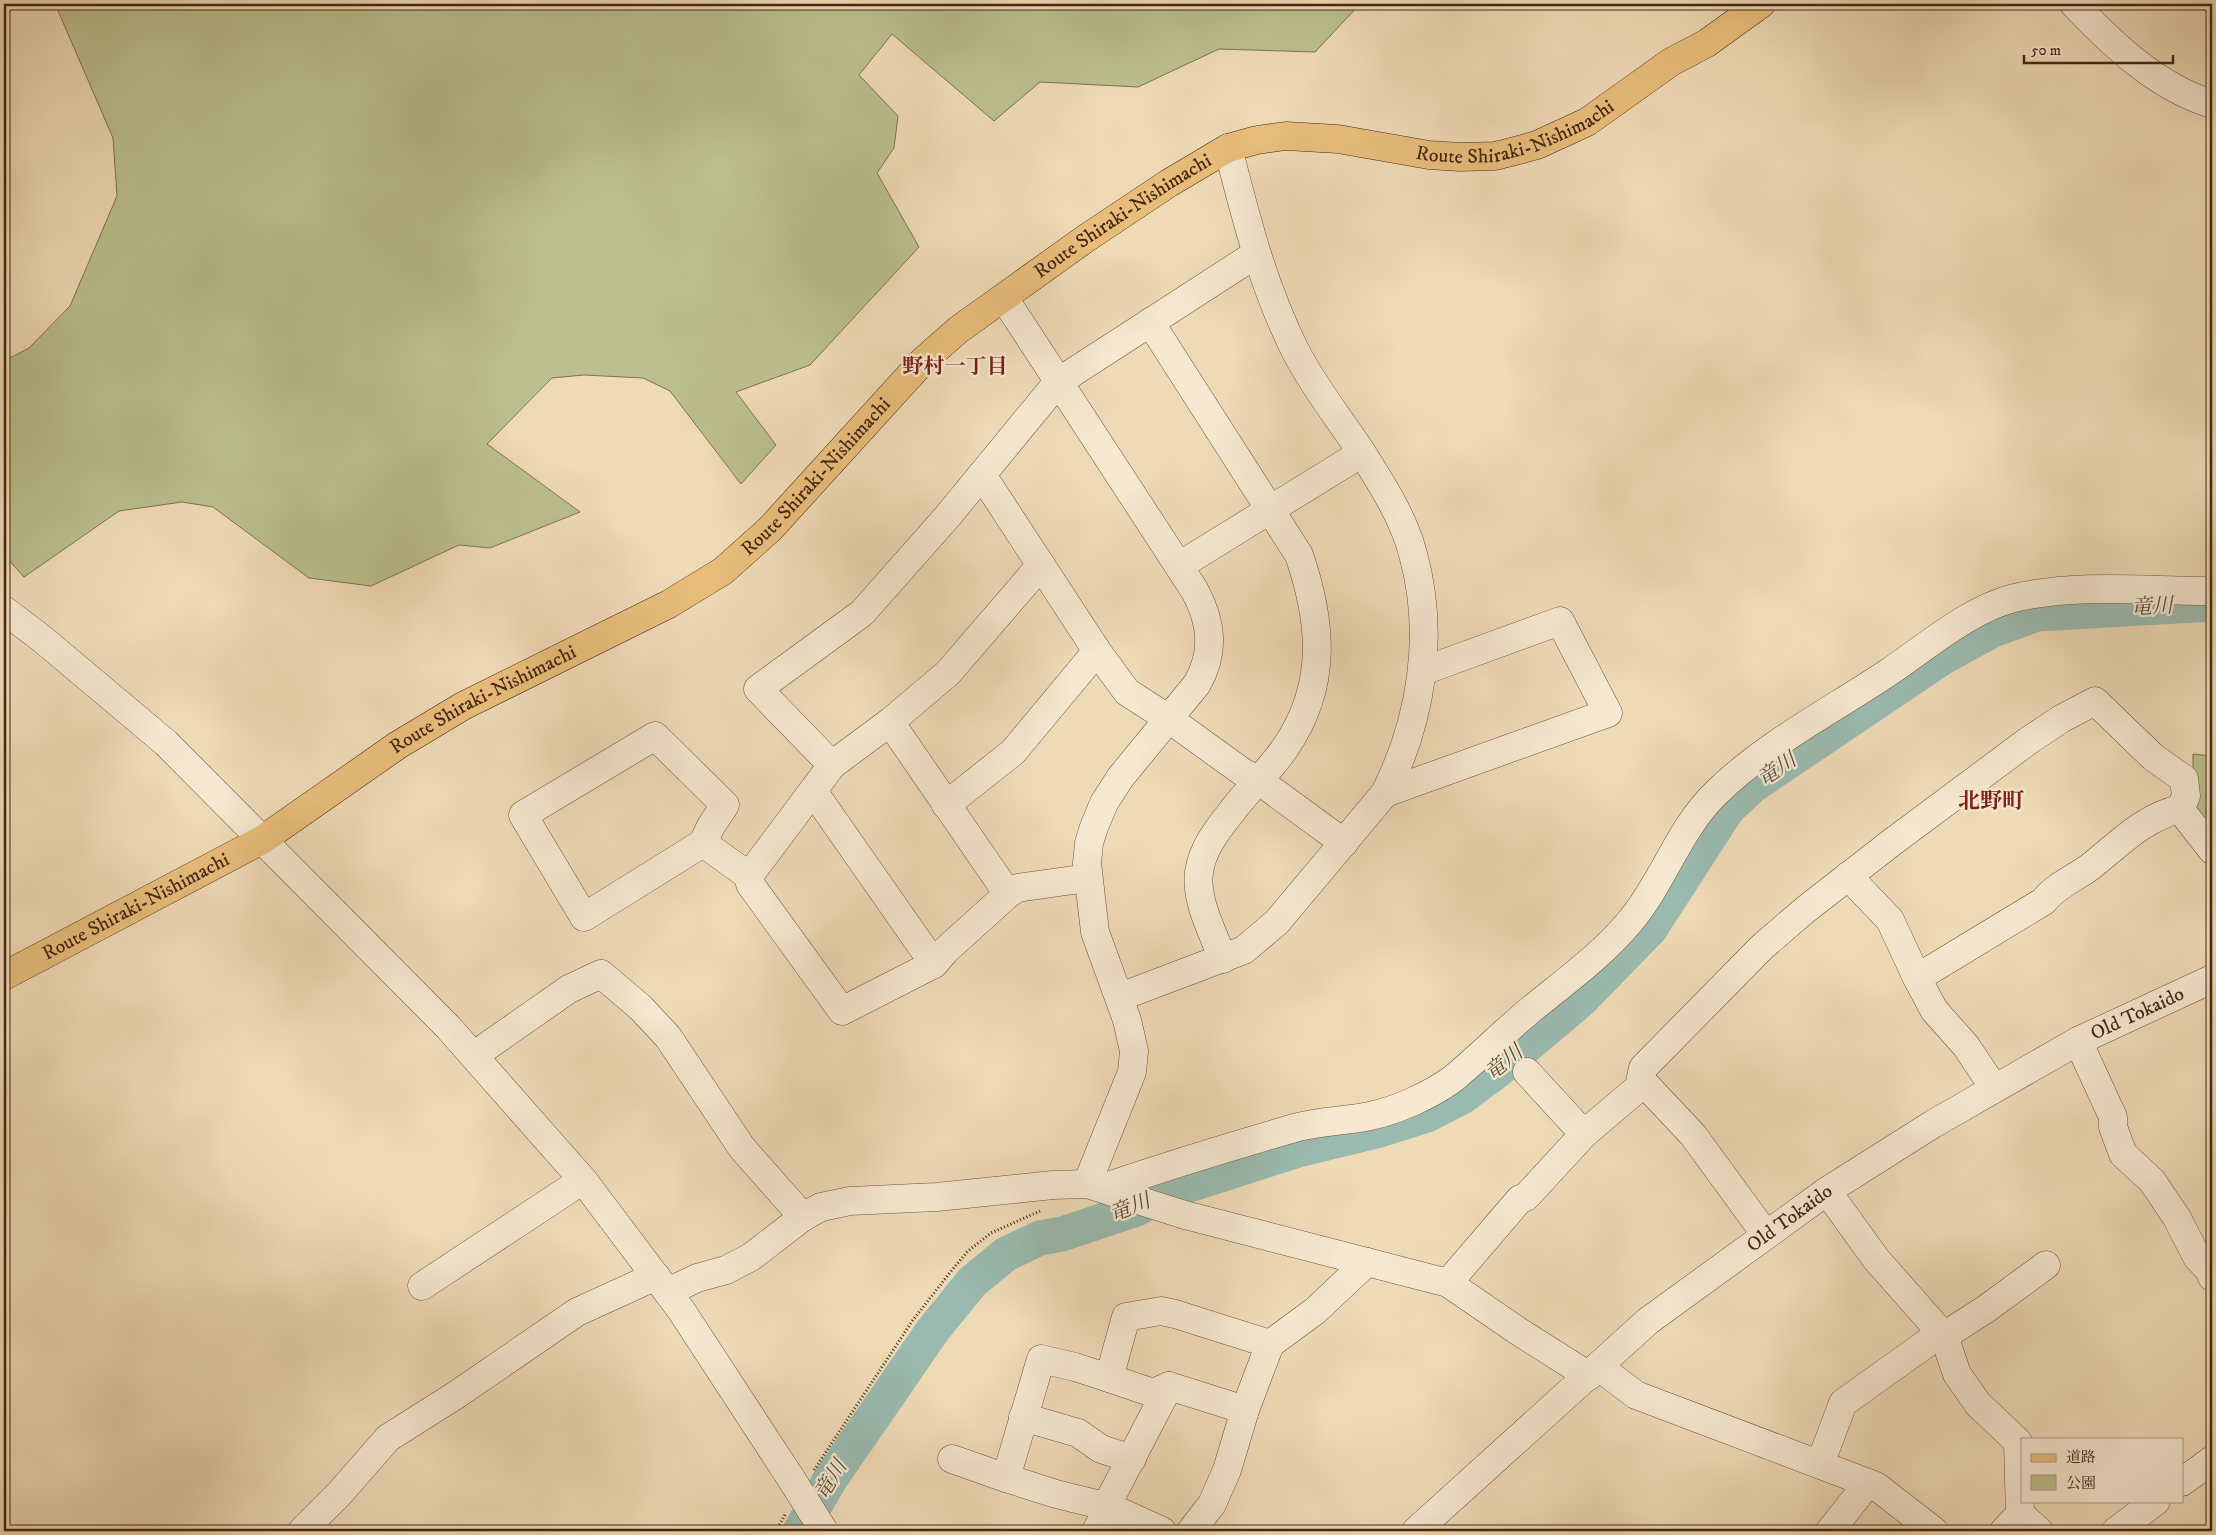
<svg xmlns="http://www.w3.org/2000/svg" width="2216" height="1535" font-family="'IM FELL DW Pica','Noto Serif JP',serif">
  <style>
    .green { fill: #bbbf8d; stroke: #7f7250 }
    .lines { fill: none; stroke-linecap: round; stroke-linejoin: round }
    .river { stroke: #9abaaf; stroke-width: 35 }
    .minor-casing { stroke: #6e533c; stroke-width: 29 }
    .major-casing { stroke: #432613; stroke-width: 29 }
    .path { stroke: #432613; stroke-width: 3; stroke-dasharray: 1 2.5; stroke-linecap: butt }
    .minor { stroke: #f5e7d0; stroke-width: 28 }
    .major { stroke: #e8bd7b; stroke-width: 28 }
    .minor-bridge-casing { stroke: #6e533c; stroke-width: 29; stroke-linecap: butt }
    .minor-bridge { stroke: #f5e7d0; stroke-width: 28 }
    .labels { text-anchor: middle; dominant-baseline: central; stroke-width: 4.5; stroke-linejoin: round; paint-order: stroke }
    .street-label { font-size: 20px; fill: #432613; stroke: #f5e7d0 }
    .neighbourhood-label { font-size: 21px; font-weight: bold; fill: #7a1f14; stroke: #f5e7d0 }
    .water-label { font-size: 21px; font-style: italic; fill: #594b3a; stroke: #f5e7d0 }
    .quarter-label { font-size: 22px; font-weight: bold; fill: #7a1f14; stroke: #f5e7d0 }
  </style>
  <rect width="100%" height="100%" fill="#efdab6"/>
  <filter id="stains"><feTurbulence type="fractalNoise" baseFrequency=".004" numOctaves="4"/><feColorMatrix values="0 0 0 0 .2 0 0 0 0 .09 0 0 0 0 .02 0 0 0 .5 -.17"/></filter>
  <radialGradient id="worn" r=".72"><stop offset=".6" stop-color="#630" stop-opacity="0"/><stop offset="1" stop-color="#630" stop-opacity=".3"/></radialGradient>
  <g class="green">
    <polygon points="55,4 1360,4 1315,52 1219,49 1138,87 1040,82 994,121 892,34 859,75 898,116 894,148 877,173 919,247 810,365 736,392 776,445 741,484 670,391 643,378 584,375 552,378 487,444 580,512 490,548 459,545 371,586 309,578 213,507 182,502 119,511 24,577 4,555 4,361 29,348 70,306 117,196 113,138"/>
    <polygon points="2193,754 2212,756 2212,835 2193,806"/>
  </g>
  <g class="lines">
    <polyline class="river" points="800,1531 831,1478 933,1330 972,1282 1006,1254 1040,1238 1062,1234 1137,1209 1164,1193 1298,1150 1376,1131 1427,1115 1462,1097 1497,1071 1581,1000 1650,929 1727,810 1752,786 1942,658 1993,630 2037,614 2212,604"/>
    <g class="minor-casing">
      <g id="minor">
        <path d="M2074 4C2113 45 2157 87 2212 104"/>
        <path d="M1004 298 1195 591C1212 623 1215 652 1197 684L1120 778 1104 803 1094 827 1089 843 1087 863 1095 932 1127 1020 1134 1051 1132 1072 1087 1184"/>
        <path d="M1150 322 1299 555C1322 622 1328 686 1285 748 1271 769 1252 786 1236 806 1221 826 1203 845 1199 872 1195 900 1213 933 1223 959"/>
        <polyline points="982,475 1097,651 1127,692 1169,719 1244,773 1258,780 1344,843"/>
        <polyline points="1041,565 948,673 890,722 832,765 749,876 750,884 842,1011 934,964 946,950 1008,894 1017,888 1088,878"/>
        <polyline points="1179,566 1362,453"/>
        <polyline points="4,610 41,638 166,743 448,1027 583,1180 681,1310 792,1480"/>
        <polyline points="890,722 1008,894"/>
        <polygon points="655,736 725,805 711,826 703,843 584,917 523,815"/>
        <polyline points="832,765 758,689 862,613 947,517 1058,382 1256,254"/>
        <polyline points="813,791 934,964"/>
        <polyline points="1385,793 1608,713 1560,621 1423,671"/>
        <polyline points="946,805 1013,752 1097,651"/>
        <polyline points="2180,809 2212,850"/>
        <polyline points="703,843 749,876"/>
        <polyline points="1848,876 1890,920 1917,978 1934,1010 1966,1046 1994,1088"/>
        <path d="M1917 978 2044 901C2055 886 2075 878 2090 867 2118 845 2144 817 2180 809"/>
        <path d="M1120 997 1244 950 1277 922 1385 793C1422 719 1435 634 1413 554 1404 519 1382 484 1362 453 1340 419 1315 389 1296 352 1263 287 1246 218 1228 148"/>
        <polyline points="2078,1041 2113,1117 2113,1127 2123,1154 2152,1181 2177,1218 2197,1257 2210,1271 2212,1277"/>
        <polyline points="486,1047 569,989 601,974 641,1008 668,1037 742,1148 803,1217"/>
        <polyline points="1527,1072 1584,1134"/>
        <polyline points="1644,1083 1693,1135 1766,1235"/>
        <path d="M1102 1188C1167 1166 1232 1146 1298 1127 1321 1121 1346 1121 1370 1116 1398 1110 1431 1095 1454 1078 1479 1057 1503 1033 1528 1012 1563 983 1603 955 1632 919 1664 880 1679 829 1716 793 1766 744 1831 711 1889 672 1926 647 1970 609 2014 598 2078 583 2147 591 2212 591"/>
        <polyline points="1827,1191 1876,1259 1944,1336 1957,1374 1978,1404 2018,1442 2020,1514 2004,1531"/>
        <polyline points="1448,1283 1520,1199 1526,1197 1584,1134 1644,1083 1641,1077 1643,1068 1762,947 1805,910 1891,843 2028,741 2061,719 2095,701 2153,757 2184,779 2186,796 2180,809"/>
        <polyline points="422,1286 583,1180"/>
        <polyline points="668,1292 697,1278 726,1270 751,1257 803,1217 821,1207 850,1201 937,1197 1053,1185 1087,1184 1185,1215 1448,1283 1518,1331 1589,1376"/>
        <polyline points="1944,1336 1986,1309 2046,1265"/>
        <polyline points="1270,1344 1315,1311 1367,1262"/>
        <polyline points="1599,1367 1636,1395 1876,1486 1934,1531"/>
        <polyline points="1109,1378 1153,1393 1169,1386"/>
        <polyline points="1023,1417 1078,1433 1101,1449 1132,1459"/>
        <polyline points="952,1459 1006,1478 1041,1359 1075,1367 1109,1378 1126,1317 1161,1311 1175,1314 1270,1344 1245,1410 1227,1470 1212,1504 1191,1531"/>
        <polyline points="1820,1464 1843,1403 1941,1333"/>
        <polyline points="1006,1478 1056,1494 1109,1507 1096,1531"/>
        <polyline points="2182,1482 2212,1460"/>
        <polyline points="2020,1514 2039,1531"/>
        <polyline points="302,1531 339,1494 388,1438 456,1395 577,1312 656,1276"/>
        <polyline points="1162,1531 1109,1507 1111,1497 1169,1386 1245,1410"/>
        <path id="s1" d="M1416 1531 1648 1321 1827 1191 1933 1124 2078 1041 2212 979"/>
        <polyline points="1830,1531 1868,1483"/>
        <polyline points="2116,1531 2156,1501"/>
      </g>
    </g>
    <g class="major-casing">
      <g id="major">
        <path id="s2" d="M4 976 262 840 398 745 463 706 669 604 723 571 770 529 923 361 958 330 1085 239 1169 183 1228 148 1257 140 1286 136 1338 139 1429 155 1460 157 1495 156 1515 151 1537 145 1587 122 1671 62 1707 43 1761 4"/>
      </g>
    </g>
    <g class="path">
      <polyline points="814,1470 913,1320 952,1270 968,1251 991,1233 1040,1211"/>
      <polyline points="776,1531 786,1513"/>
    </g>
    <use href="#minor" class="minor"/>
    <use href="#major" class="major"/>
    <g class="minor-bridge-casing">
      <polyline id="minor-bridge" points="792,1480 824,1531"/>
    </g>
    <use href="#minor-bridge" class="minor-bridge"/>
  </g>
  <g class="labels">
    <g class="street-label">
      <text stroke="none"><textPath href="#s2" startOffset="1784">Route Shiraki-Nishimachi</textPath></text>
      <text stroke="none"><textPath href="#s2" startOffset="1364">Route Shiraki-Nishimachi</textPath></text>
      <text stroke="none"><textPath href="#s2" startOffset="959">Route Shiraki-Nishimachi</textPath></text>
      <text stroke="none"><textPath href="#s2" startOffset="554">Route Shiraki-Nishimachi</textPath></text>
      <text stroke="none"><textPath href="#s2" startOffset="149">Route Shiraki-Nishimachi</textPath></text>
      <text stroke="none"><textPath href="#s1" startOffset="892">Old Tokaido</textPath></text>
      <text stroke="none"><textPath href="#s1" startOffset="488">Old Tokaido</textPath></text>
    </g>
    <g class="neighbourhood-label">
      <text x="955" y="367">野村一丁目</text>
    </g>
    <g class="water-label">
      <text transform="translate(2152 607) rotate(-3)">竜川</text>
      <text transform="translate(1777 770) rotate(-34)">竜川</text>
      <text transform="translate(1504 1063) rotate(-39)">竜川</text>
      <text transform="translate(1130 1208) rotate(-22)">竜川</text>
      <text transform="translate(831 1480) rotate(-58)">竜川</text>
    </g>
    <g class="quarter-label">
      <text x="1991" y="801">北野町</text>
    </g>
  </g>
  <rect width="2216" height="1535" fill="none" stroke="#efdab6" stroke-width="20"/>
  <rect x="5" y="5" width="2206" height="1525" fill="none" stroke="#432613" stroke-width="2.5"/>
  <rect x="10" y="10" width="2196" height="1515" fill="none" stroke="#432613"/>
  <rect x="2021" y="1438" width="162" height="65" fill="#f5e7d0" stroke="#ae9a84"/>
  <rect x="2031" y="1454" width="25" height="8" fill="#e8bd7b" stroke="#ae9a84"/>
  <text x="2066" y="1462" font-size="15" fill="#432613">道路</text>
  <rect x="2031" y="1475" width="25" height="15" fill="#bbbf8d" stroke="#ae9a84"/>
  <text x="2066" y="1488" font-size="15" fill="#432613">公園</text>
  <path d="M2024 55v8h149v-8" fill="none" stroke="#432613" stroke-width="2.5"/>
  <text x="2031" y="55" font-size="15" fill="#432613" stroke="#f5e7d0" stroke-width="4" paint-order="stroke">50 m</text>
  <rect width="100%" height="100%" filter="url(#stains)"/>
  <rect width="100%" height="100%" fill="url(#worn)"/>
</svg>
